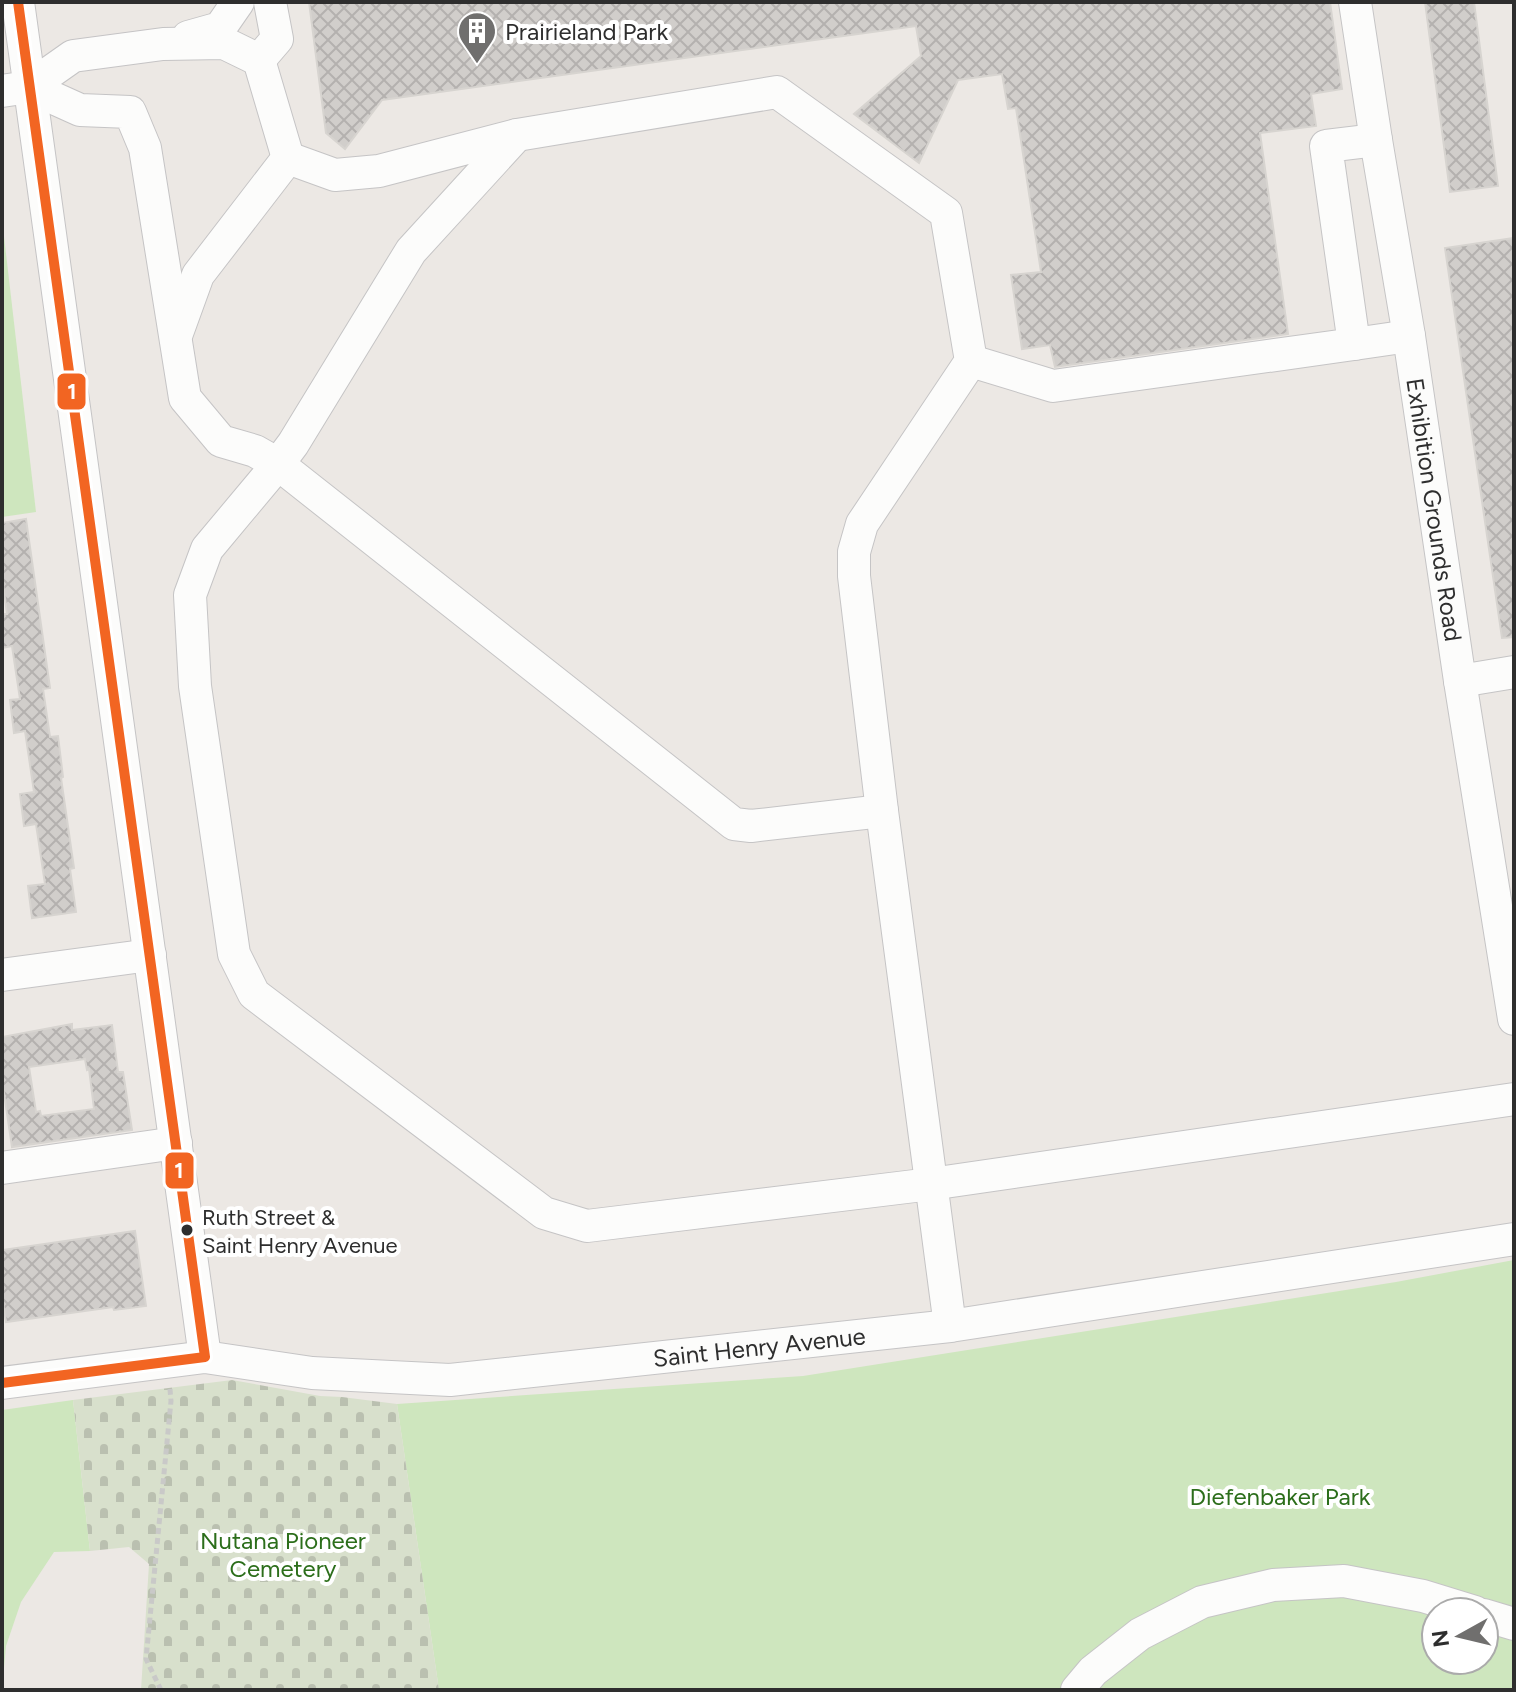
<svg xmlns="http://www.w3.org/2000/svg" width="1516" height="1692" font-family="Figtree,sans-serif">
  <style>
    .grass { fill: #cee6be; fill-rule: evenodd }
    .cemetery { fill: url(#cemetery-stones) }
    .building { fill: url(#building-cross-hatch); stroke: #d7d4d0; stroke-width: 2; fill-rule: evenodd }
    .lines { fill: none; stroke-linecap: round; stroke-linejoin: round }
    .minor-casing { stroke: #c5c4c5; stroke-width: 34 }
    .path { stroke: #c9c9c8; stroke-width: 5; stroke-dasharray: 6 4; stroke-linecap: butt }
    .minor { stroke: #fcfcfb; stroke-width: 32 }
    .bus-1-casing { stroke: #fff; stroke-width: 16 }
    .bus-1 { stroke: #f26522; stroke-width: 10 }
    .bus-dot { fill: #2e2e2e; stroke: #fff; stroke-width: 3 }
    .labels { text-anchor: middle; dominant-baseline: central; stroke-width: 8; stroke-linejoin: round; paint-order: stroke }
    .bus-label { font-size: 22px; fill: #2e2e2e; stroke: #fff; text-anchor: start }
    .poi-label { font-size: 24px; fill: #2e2e2e; stroke: #fff; text-anchor: start }
    .street-label { font-size: 24px; fill: #2e2e2e; stroke: #fff }
    .park-label { font-size: 24px; fill: #2c6e1b; stroke: #fff }
    .line-badge { stroke: #fff; stroke-width: 3 }
    .badge-label { font-size: 22px; text-anchor: middle; font-weight: bold; fill: #fff }
  </style>
  <defs>
    <pattern id="cemetery-stones" width="16" height="16" patternUnits="userSpaceOnUse" patternTransform="scale(2)"><rect width="16" height="16" fill="#d8e0cc"/><path d="M2 7V4a2 2 0 0 1 4 0v3zM10 15v-3a2 2 0 0 1 4 0v3z" fill="#bac0b0"/></pattern>
    <pattern id="building-cross-hatch" width="8" height="8" patternUnits="userSpaceOnUse" patternTransform="scale(2)"><rect width="8" height="8" fill="#d1cecb"/><path d="M0 0l8 8M0 8l8-8" fill="none" stroke="#b4b1af"/></pattern>
  </defs>
  <rect width="100%" height="100%" fill="#ece8e4"/>
  <g class="grass">
    <polygon points="2,219 36,512 2,517"/>
    <path d="M1514 1260V1690H439L397 1404 803 1376 1396 1282ZM1436 1612H1484V1660H1436Z"/>
    <polygon points="73,1400 90,1551 54,1552 21,1602 6,1646 2,1690 2,1410"/>
  </g>
  <polygon class="cemetery" points="232,1380 320,1396 342,1397 397,1404 439,1690 141,1690 149,1564 129,1547 90,1551 73,1400"/>
  <g class="building">
    <polygon points="309,2 1330,2 1342,89 1311,94 1316,126 1260,133 1288,334 1055,367 1050,345 1022,349 1011,275 1041,272 1016,108 1008,109 1002,74 958,80 919,163 854,114 921,56 916,26 382,100 345,149 326,133"/>
    <polygon points="1425,2 1474,2 1498,186 1450,192"/>
    <polygon points="1514,238 1514,637 1502,638 1445,248"/>
    <polygon points="26,519 50,688 43,689 50,737 58,736 63,777 61,778 74,868 70,869 76,912 32,918 28,886 45,884 36,824 24,826 20,794 34,792 25,731 14,733 10,700 20,699 12,646 2,648 2,614 7,614 2,576 2,523"/>
    <path d="M72 1024V1030L112 1025 118 1072H123L132 1130 12 1147 2 1080V1037ZM85 1059 87 1070 89 1069 94 1109 41 1116 40 1111 36 1112 29 1067Z"/>
    <polygon points="135,1231 146,1306 114,1310 113,1307 6,1322 2,1296 2,1250"/>
  </g>
  <g class="lines">
    <g class="minor-casing">
      <g id="minor">
        <polyline points="18,2 205,1357"/>
        <path id="s1" d="M1355 2 1376 140 1409 336 1460 681 1514 1019"/>
        <polyline points="188,37 220,28 238,2"/>
        <polyline points="259,60 277,39 270,2"/>
        <polyline points="29,87 80,110 130,112 145,148 185,398 221,441 255,451 278,464 207,549 190,595 195,686 234,954 254,994 544,1213 587,1226 931,1184 1514,1099"/>
        <polyline points="2,91 29,87 73,56 163,44 224,43 259,60 288,158"/>
        <polyline points="517,135 411,251 293,444 278,464 734,824 751,826 882,811"/>
        <polyline points="288,158 335,175 379,171 517,135 777,92 946,213 971,361 862,524 854,552 854,576 882,811 950,1326"/>
        <polyline points="177,333 198,275 288,158"/>
        <polyline points="1354,344 1409,336"/>
        <polyline points="971,361 1053,386 1354,344 1326,146 1376,140"/>
        <polyline points="1460,681 1514,672"/>
        <polyline points="2,975 150,955"/>
        <polyline points="2,1168 176,1143"/>
        <path id="s2" d="M2 1383 205 1357 312 1373 450 1380 950 1326 1514 1239"/>
        <polyline points="1484,1615 1514,1624"/>
        <polyline points="1077,1690 1093,1671 1140,1634 1202,1602 1273,1585 1344,1581 1423,1596 1475,1612"/>
      </g>
    </g>
    <polyline class="path" points="161,1690 146,1659 171,1401 170,1389"/>
    <use href="#minor" class="minor"/>
    <g class="bus-1-casing">
      <polyline id="bus-1" points="2,1383 205,1357 18,2"/>
    </g>
    <use href="#bus-1" class="bus-1"/>
  </g>
  <defs>
    <g id="building-pin" transform="scale(2)"><path d="M0 17L-7.5 6A9.5 9.5 0 1 1 7.5 6Z" fill="#706f6e" stroke="#fff"/><path d="M-4-6H4V6H1V3H-1V6H-4ZM-2.5-4.3h1.7v1.8h-1.7ZM.8-4.3h1.7v1.8H.8ZM-2.5-1h1.7V.8h-1.7ZM.8-1h1.7V.8H.8Z" fill="#fff"/></g>
  </defs>
  <g fill-rule="evenodd">
    <use href="#building-pin" x="477" y="31"/>
  </g>
  <circle class="bus-dot" cx="187" cy="1230" r="7"/>
  <g class="labels">
    <g class="bus-label">
      <text x="202" y="1217">Ruth Street &amp;<tspan x="202" dy="28">Saint Henry Avenue</tspan></text>
    </g>
    <g class="poi-label">
      <text x="505" y="31">Prairieland Park</text>
    </g>
    <g class="street-label">
      <text stroke="none"><textPath href="#s1" startOffset="514">Exhibition Grounds Road</textPath></text>
      <text stroke="none"><textPath href="#s2" startOffset="762">Saint Henry Avenue</textPath></text>
    </g>
    <g class="park-label">
      <text x="1280" y="1496">Diefenbaker Park</text>
      <text x="283" y="1540">Nutana Pioneer<tspan x="283" dy="28">Cemetery</tspan></text>
    </g>
  </g>
  <g class="line-badge">
    <rect x="56" y="372" width="31" height="39" rx="8" fill="#f26522"/>
    <rect x="164" y="1151" width="31" height="39" rx="8" fill="#f26522"/>
  </g>
  <g class="badge-label">
    <text x="72" y="399">1</text>
    <text x="179" y="1178">1</text>
  </g>
  <rect width="1516" height="1692" fill="none" stroke="#2e2e2e" stroke-width="8"/>
  <g transform="translate(1460 1636) rotate(262)"><circle r="38" fill="#ffffff" stroke="#ababab" stroke-width="2"/>
  <path d="M0-6L14 30L0 20L-14 30Z" fill="#706f6e"/>
  <text y="-12" font-size="22" font-weight="bold" text-anchor="middle" fill="#2e2e2e">N</text>
  </g>
</svg>
